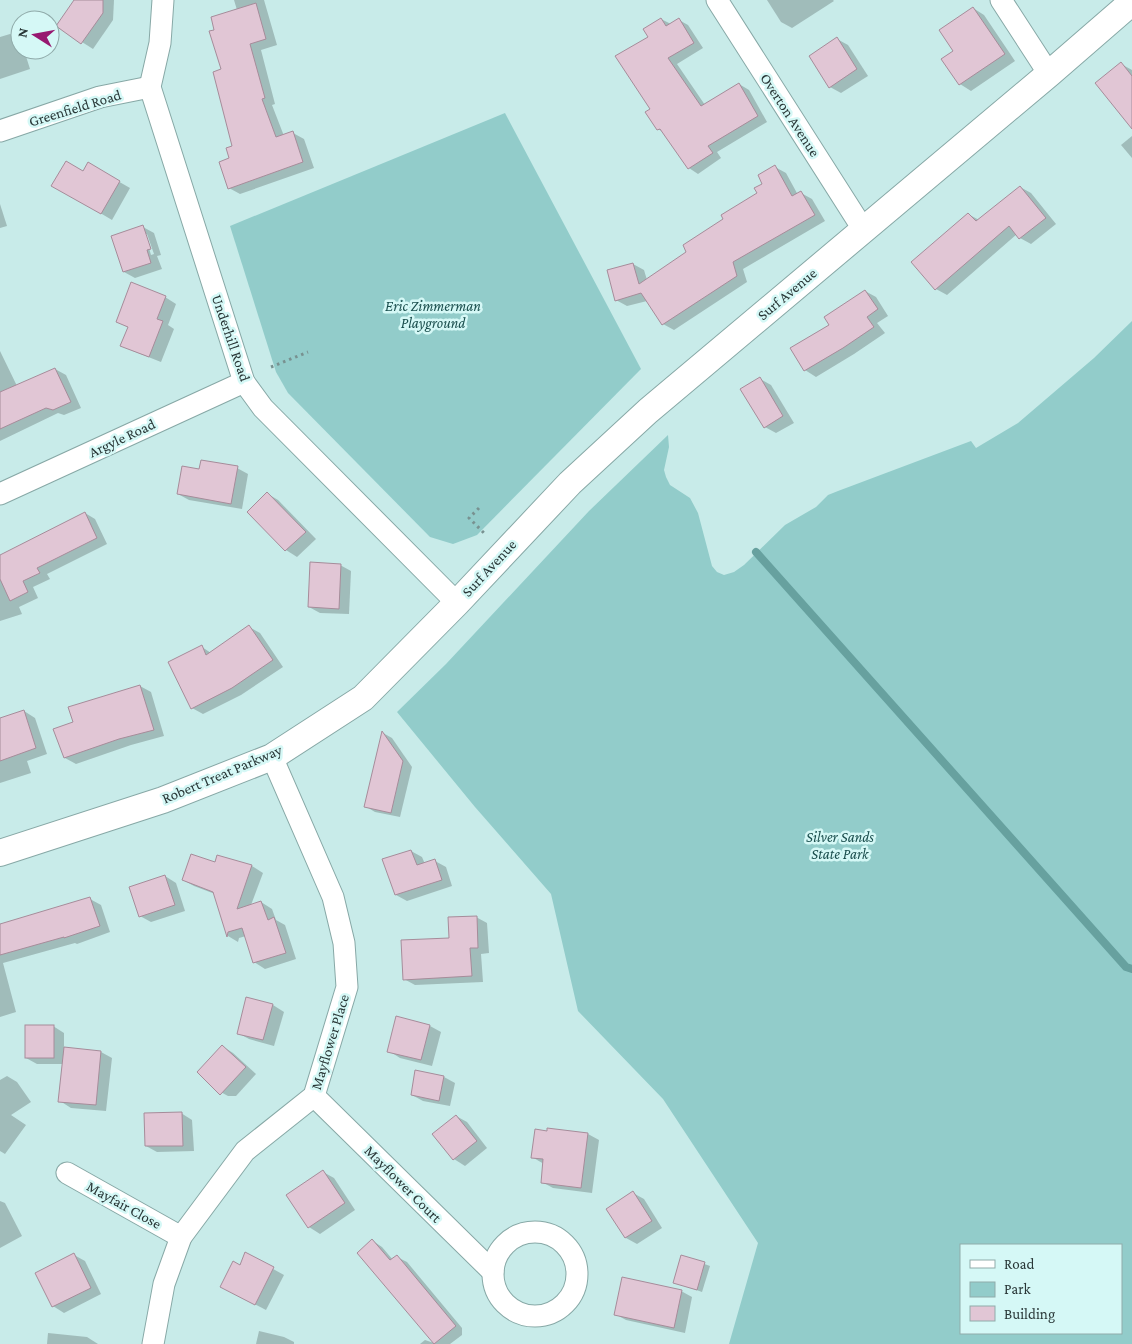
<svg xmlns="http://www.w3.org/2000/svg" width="1132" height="1344" font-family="'Crimson Pro',serif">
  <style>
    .green { fill: #92ccca; fill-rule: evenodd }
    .shadow { fill: #0003; fill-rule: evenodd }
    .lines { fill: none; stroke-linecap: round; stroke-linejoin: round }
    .stream { stroke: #67a19f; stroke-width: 8 }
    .building { fill: #e1c6d5; stroke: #a68c9a }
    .minor-casing { stroke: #87a8a6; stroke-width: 23 }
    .tertiary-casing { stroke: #87a8a6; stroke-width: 28 }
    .path { stroke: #789190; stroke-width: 3; stroke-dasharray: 2.5 4; stroke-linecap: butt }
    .minor { stroke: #fff; stroke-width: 21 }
    .tertiary { stroke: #fff; stroke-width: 26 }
    .labels { text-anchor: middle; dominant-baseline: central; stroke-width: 5; stroke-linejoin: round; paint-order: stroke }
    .street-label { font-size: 15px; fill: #293737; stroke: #d5f8f6 }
    .park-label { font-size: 15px; font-style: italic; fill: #1a4e4d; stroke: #d5f8f6 }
  </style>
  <rect width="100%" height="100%" fill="#c8ebe9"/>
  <g class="green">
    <polygon points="505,113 641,369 477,535 453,544 430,537 288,393 276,372 230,226"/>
    <path d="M1132 321V1344H729L758 1243 663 1099 578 1011 551 894 475 807 397 712 446 664 589 511 668 435 669 447 664 470 666 477 670 485 690 498 698 513 712 566 717 572 724 575 734 572 744 565 785 525 816 507 828 495 838 491 971 441 976 448 1018 423 1094 358ZM961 1245H1121V1333H961Z"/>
  </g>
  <g class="shadow">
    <polygon points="75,0 114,0 113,20 93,49 82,42"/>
    <polygon points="234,0 264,0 277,45 261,50 275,104 272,105 284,136 293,133 304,139 314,168 240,194 229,188 233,146 216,31 237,10"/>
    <polygon points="767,0 833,0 834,1 792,28 781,22"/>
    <polygon points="973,8 984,15 1015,61 971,91 960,84 943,59 955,51"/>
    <polygon points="661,19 671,24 679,20 688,25 703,48 677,64 705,105 739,84 749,90 767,122 717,152 721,158 698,174 689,168 665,133 658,129 651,109 649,37"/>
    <polygon points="10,34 20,39 20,50 24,50 30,69 0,79 0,37"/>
    <polygon points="837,39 848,45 868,76 841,93 830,87"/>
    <polygon points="1121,64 1132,70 1132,121"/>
    <polygon points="1132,136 1132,158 1121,145"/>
    <polygon points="88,164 130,188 112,220 53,185 84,172"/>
    <polygon points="775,167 786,173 798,195 801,193 812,199 825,221 743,269 747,282 674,330 663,324 647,301 627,306 616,300 633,264 644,270 647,280 688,252 725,220 759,194"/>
    <polygon points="1020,187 1031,193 1056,224 1031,244 1020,238 1017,234 947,295 936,289 968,214 979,220"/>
    <polygon points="0,204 7,226 0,228"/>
    <path d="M143 227 154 233 161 255 157 256 162 269 135 278 124 272ZM145 234H147L154 254 151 255Z"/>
    <polygon points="865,291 876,297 888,316 877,323 885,333 854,354 816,377 805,370 831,326"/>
    <polygon points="165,297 176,304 168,325 174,329 161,362 133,351 122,345 129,328 118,322"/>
    <polygon points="0,351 17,386 55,369 66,375 81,408 64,415 58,413 0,441"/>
    <polygon points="760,379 771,385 794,423 776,433 765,427"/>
    <polygon points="237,468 248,474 242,509 189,500 178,494 200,471"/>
    <polygon points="268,494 278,500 316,539 297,557 286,550 249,512"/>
    <polygon points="85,513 95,519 107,544 47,574 50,579 33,587 38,598 19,607 22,614 0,621 0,580 1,579 0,576 0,556"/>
    <polygon points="340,565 351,571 349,614 320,613 309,607"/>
    <polygon points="249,627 260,633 283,667 241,695 203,714 192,708 202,647 211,653"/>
    <polygon points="140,686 151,692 164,736 131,745 76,764 65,758 75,722"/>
    <polygon points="24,711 35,718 47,754 27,761 31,773 0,783 0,720"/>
    <polygon points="383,733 392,738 412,767 400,817 375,812 365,806"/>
    <polygon points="411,851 422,857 425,864 435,861 446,867 452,886 407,901 396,895"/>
    <polygon points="218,856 252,866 263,873 251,905 261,902 272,909 276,920 285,925 296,959 265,969 254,962 246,936 239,938 238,942 228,936 215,894 194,886 183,880 215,864"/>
    <polygon points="165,876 176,883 185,911 151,922 140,916"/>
    <polygon points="90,899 101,905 110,932 77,944 75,943 3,963 16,1012 0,1017 0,925"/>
    <polygon points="476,917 487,923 489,953 481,954 483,982 415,985 404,979"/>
    <polygon points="273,1005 284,1012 274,1046 249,1039 238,1033"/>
    <polygon points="53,1026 64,1033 64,1048 101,1052 112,1058 106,1111 71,1108 60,1101 64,1064 37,1064 26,1058"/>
    <polygon points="430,1026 441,1032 432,1066 400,1058 389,1051"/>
    <polygon points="222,1046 233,1053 256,1074 236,1096 228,1096 217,1090"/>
    <polygon points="7,1076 17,1082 31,1102 11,1115 26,1125 5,1154 0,1151 0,1080"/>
    <polygon points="444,1077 455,1083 450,1106 423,1101 412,1095"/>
    <polygon points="181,1113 192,1120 194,1151 157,1152 146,1146"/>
    <polygon points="456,1116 467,1122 487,1148 465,1166 454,1159"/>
    <polygon points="588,1134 599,1140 592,1193 553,1188 542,1182 544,1164 532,1157"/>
    <polygon points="323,1172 334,1178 355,1210 320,1234 309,1227"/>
    <polygon points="633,1193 644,1199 662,1228 637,1244 626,1238 608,1209"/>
    <polygon points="0,1201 5,1203 22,1236 0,1248"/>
    <polygon points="373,1241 382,1247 393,1260 397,1257 407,1262 462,1328 462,1335 450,1344 420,1344 425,1340 434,1343"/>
    <polygon points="246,1254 284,1275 266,1310 232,1292 240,1266"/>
    <polygon points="74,1255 85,1261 101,1294 64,1313 53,1306 37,1273"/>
    <polygon points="682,1256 710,1266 702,1292 674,1282"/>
    <polygon points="681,1291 692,1297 685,1333 626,1320 615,1314"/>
    <polygon points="259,1331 284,1337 294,1342 294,1344 256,1344"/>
    <polygon points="48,1333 87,1337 98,1344 47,1344"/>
  </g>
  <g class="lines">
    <polyline class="stream" points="756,552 1126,967 1132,969"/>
  </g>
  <g class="building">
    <polygon points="74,0 103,0 103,13 81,44 56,26"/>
    <polygon points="256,3 266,39 250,44 265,98 262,99 276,137 293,131 303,162 228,189 219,162 229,158 226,148 232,146 213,72 221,69 209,31 214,30 211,17"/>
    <polygon points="973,7 1005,54 959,85 941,59 953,51 939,30"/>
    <polygon points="661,18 666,26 679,18 694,43 668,58 701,106 739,83 758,116 708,146 713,153 688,169 660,129 657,130 645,112 650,109 615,56 648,37 643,29"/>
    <polygon points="837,37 857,69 829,88 809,56"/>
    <polygon points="1121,62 1132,76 1132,129 1095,83"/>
    <polygon points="66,161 83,171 88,162 120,181 101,214 51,186"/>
    <polygon points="775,165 792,196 801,191 815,215 733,262 737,276 662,325 641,293 615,301 607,270 633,263 639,284 686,252 683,245 723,219 721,215 757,193 754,188 762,184 758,175"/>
    <polygon points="1020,186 1046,218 1019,239 1009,226 935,290 911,262 968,213 976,221"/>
    <polygon points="143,225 151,249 147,250 151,263 123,272 111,236"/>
    <polygon points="131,282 166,296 157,319 163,321 149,357 120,346 128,327 116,322"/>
    <polygon points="865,290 878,309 867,317 874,327 843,348 804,371 790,348 829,325 824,317"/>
    <polygon points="55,368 71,402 53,410 46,408 0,429 0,392"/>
    <polygon points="760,377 783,416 764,428 740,389"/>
    <polygon points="201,460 238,466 231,504 177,494 182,466 199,469"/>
    <polygon points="267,492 306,532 285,551 247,512"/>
    <polygon points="85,512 97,538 37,568 40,573 23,581 28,592 10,601 0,579 0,555"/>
    <polygon points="310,562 341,564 339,609 308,607"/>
    <polygon points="249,625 273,660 232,688 191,709 168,662 202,645 206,655"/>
    <polygon points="140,685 154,730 119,739 64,758 53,729 73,722 68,707"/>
    <polygon points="24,710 36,748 0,761 0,718"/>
    <polygon points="382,731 403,761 391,813 364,807"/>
    <polygon points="411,850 417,865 435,859 442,880 395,895 382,859"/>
    <polygon points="191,854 215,862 217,855 252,865 237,909 261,901 268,920 274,917 286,953 253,963 242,928 228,932 227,937 213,892 182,880"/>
    <polygon points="165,875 175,905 139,917 129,887"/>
    <polygon points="90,897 100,926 64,938 64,937 0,955 0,924"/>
    <polygon points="477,916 478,948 470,948 472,976 403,980 401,940 449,938 448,917"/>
    <polygon points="246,997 273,1004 263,1040 237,1034"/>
    <polygon points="396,1016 430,1025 421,1060 387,1052"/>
    <rect x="25" y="1025" width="29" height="33"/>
    <polygon points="222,1045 246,1067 220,1095 197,1072"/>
    <polygon points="64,1047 101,1051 96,1105 58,1102"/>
    <polygon points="415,1070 444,1076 439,1101 411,1095"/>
    <polygon points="182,1112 183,1146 145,1146 144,1113"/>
    <polygon points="456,1115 477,1141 453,1160 432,1134"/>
    <polygon points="547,1128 588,1133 581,1188 541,1183 543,1159 531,1158 535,1129 547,1131"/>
    <polygon points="323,1170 345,1203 308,1228 286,1195"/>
    <polygon points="633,1191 652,1221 625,1238 606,1209"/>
    <polygon points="372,1239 390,1260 397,1255 456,1326 434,1344 357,1253"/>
    <polygon points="245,1252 274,1267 255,1305 220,1287 233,1261 240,1265"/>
    <polygon points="74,1253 91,1288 52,1307 35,1273"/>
    <polygon points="681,1255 705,1262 697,1290 673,1283"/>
    <polygon points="622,1277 682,1290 674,1328 614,1315"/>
  </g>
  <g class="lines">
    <g class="minor-casing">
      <g id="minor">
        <polyline points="163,0 160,43 150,87 244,382 263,408 457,603"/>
        <polyline points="717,0 863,229"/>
        <polyline points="1001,0 1049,74"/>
        <polyline points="0,131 100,97 150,87"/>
        <polyline points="0,494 244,382"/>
        <polyline points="314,1096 493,1272"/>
        <polyline points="67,1173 181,1237"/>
        <circle cx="535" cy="1274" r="42"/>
        <polyline points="153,1344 164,1284 181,1237 245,1151 314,1096 347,987 344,943 333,897 272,757"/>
      </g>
    </g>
    <g class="tertiary-casing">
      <polyline id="tertiary" points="0,853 163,800 272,757 363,698 457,603 570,483 648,411 1049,74 1132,2"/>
    </g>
    <g class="path">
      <polyline points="271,367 308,352"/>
      <polyline points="479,508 469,518 485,534"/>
    </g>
    <use href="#minor" class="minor"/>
    <use href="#tertiary" class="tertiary"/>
  </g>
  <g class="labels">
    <g class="street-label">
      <text transform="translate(75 108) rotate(-17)">Greenfield Road</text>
      <text transform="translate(790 115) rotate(57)">Overton Avenue</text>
      <text transform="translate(787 294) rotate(-40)">Surf Avenue</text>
      <text transform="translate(231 338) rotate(71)">Underhill Road</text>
      <text transform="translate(122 438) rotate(-25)">Argyle Road</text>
      <text transform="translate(489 568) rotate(-47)">Surf Avenue</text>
      <text transform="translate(222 774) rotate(-23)">Robert Treat Parkway</text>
      <text transform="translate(330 1042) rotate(-73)">Mayflower Place</text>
      <text transform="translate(403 1184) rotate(45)">Mayflower Court</text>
      <text transform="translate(124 1205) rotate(29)">Mayfair Close</text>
    </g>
    <g class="park-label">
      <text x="433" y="306">Eric Zimmerman<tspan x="433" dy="17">Playground</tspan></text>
      <text x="840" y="837">Silver Sands<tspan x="840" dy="17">State Park</tspan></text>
    </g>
  </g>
  <rect x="960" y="1244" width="162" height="90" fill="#d5f8f6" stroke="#90abaa"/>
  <rect x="970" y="1260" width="25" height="8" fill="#ffffff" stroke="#90abaa"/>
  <text x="1004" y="1269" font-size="15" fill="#293737">Road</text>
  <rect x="970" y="1282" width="25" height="15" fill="#92ccca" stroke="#90abaa"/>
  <text x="1004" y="1294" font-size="15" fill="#293737">Park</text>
  <rect x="970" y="1306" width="25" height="15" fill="#e1c6d5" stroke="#90abaa"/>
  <text x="1004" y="1319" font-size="15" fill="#293737">Building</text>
  <g transform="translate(35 35) rotate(281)"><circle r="24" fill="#d5f8f6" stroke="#90abaa"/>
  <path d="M0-4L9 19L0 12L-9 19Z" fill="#971870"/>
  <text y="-8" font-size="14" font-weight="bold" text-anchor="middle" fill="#293737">N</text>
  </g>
</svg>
